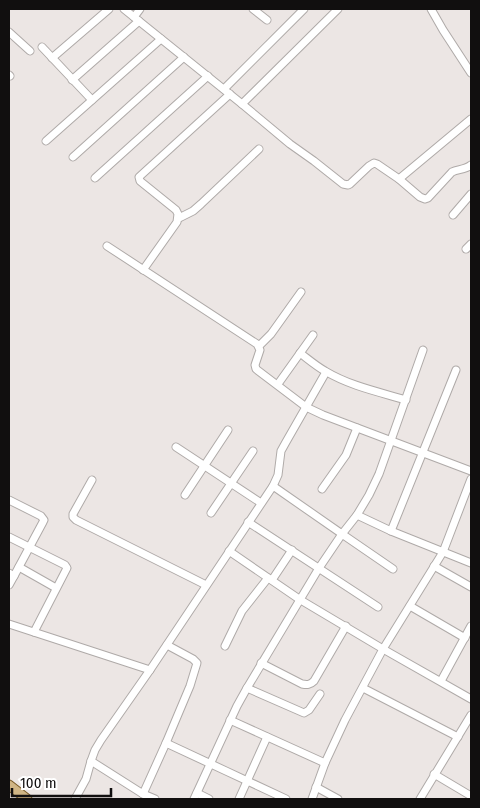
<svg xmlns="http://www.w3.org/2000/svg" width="480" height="808" font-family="'Fira Sans Condensed',sans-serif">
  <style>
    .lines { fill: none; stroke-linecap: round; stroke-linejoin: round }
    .minor-casing { stroke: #afaaa8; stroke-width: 9 }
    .major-casing { stroke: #785a26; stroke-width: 11 }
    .minor { stroke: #fff; stroke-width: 7 }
    .major { stroke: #d0b585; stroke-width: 9 }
  </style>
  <rect width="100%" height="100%" fill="#ece6e4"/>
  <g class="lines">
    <g class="minor-casing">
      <g id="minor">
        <path d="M124 9 242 104 290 144 314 161 343 184 348 185 350 184 369 166 374 163 377 164 399 179 420 197 425 199 428 198 452 172C458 169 465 170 471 165"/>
        <polyline points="253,9 267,20"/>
        <polyline points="431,9 443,30 471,73"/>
        <polyline points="134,17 140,9"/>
        <polyline points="9,32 30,51"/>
        <polyline points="42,47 92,100"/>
        <polyline points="52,58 109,9"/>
        <polyline points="9,75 10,76"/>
        <polyline points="72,80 139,21"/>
        <polyline points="224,89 304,9"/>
        <polyline points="242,104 338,9"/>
        <polyline points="46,141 161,39"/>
        <polyline points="73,157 184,57"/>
        <polyline points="95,178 208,76"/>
        <polyline points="399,179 471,119"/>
        <polyline points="453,215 471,194"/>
        <polyline points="179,218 193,211 201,204 259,149"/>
        <polyline points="107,246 257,344 260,350 255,365 256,369 306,407 323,415 471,471"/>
        <polyline points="466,249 471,244"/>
        <polyline points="143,270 177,222 178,214 176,210 140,181 139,177 230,94"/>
        <polyline points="259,346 271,334 301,292"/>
        <polyline points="423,350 379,474 369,495 357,515 391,531 471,563"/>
        <path d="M300 353C308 359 316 366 325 371 350 386 379 392 406 400"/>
        <polyline points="278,384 313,335"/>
        <polyline points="176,447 261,503"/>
        <polyline points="92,480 73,514 73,517 76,520 206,585"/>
        <polyline points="273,486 342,534 357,515"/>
        <polyline points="322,489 346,455 357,428"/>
        <polyline points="185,495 228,430"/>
        <polyline points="9,500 41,516 44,520 43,522 14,576"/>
        <polyline points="211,513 253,451"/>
        <polyline points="248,522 378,607"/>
        <polyline points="391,531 456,370"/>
        <polyline points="9,537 65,565 67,568 34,632"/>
        <polyline points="229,551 299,599 383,649 471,699"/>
        <polyline points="434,566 471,587"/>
        <polyline points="19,567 56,588"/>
        <polyline points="9,573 14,576 9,585"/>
        <polyline points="272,580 292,550"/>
        <polyline points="410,606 465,638"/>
        <polyline points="9,624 150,670"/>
        <polyline points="225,646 242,611 268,578"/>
        <path d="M261 663 302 684C307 685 310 685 314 681L346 626"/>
        <polyline points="441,681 471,626"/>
        <polyline points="247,688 304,713 309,710 320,694"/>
        <polyline points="363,688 458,737"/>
        <polyline points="230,720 325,763"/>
        <polyline points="166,743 190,686 197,663 193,659 167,645"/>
        <path d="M91 761 143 794 166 743C206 762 246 780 286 799"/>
        <polyline points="434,774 471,796"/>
        <polyline points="316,787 338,799"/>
        <polyline points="197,793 209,799"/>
        <polyline points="143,794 155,799"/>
        <polyline points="75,799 86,779 91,761 95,750 101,740 150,670 273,486 278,475 281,451 286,442 326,372"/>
        <polyline points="194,799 237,706 247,688 319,568 342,534 393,569"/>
        <polyline points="239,799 267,737"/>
        <polyline points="312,799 325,763 345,720 383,649 443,552 471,479"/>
        <polyline points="420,799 471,715"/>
      </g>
    </g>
    <g class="major-casing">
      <polyline id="major" points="9,785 27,799"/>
    </g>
    <use href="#minor" class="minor"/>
    <use href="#major" class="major"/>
  </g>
  <rect width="480" height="808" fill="none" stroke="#110f0f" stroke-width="20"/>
  <path d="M12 788v8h99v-8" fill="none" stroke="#110f0f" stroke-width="2.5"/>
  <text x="20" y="788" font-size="15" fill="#110f0f" stroke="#ffffff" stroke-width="4" paint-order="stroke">100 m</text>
</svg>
